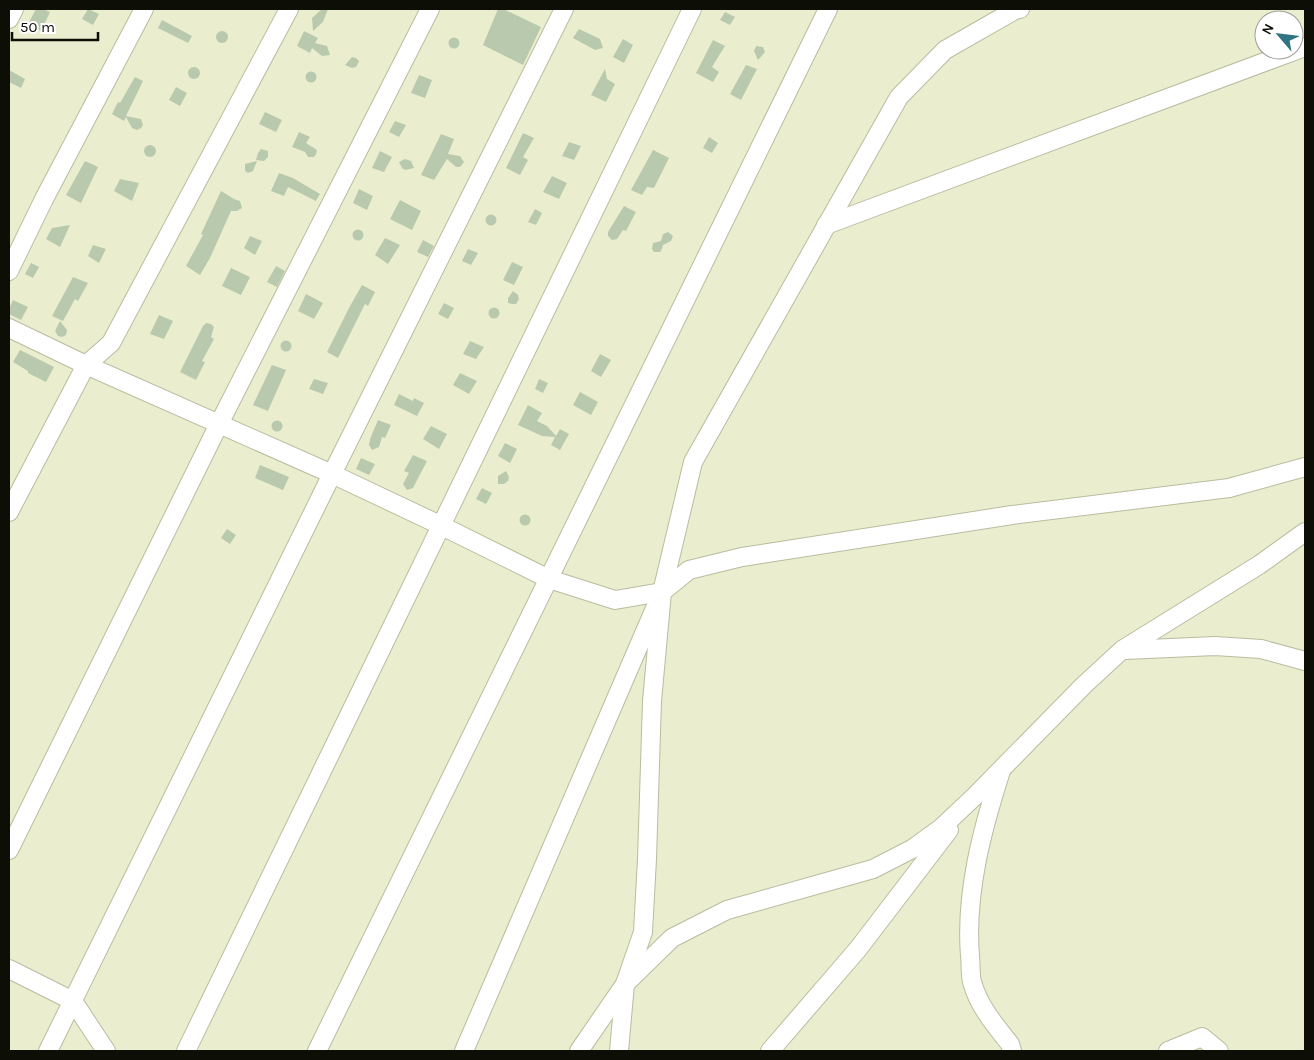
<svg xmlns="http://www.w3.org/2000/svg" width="1314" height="1060" font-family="Karla,sans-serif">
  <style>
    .building { fill: #b9c9ae }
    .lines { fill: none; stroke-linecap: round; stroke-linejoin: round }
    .minor-casing { stroke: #b9bc9f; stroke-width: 20 }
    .minor { stroke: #fff; stroke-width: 18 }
  </style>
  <rect width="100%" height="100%" fill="#eaeecf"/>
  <g class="building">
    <polygon points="36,9 43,9 50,12 41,31 28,24"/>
    <polygon points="88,9 99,14 93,25 82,19"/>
    <polygon points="322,9 328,9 323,22 313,31 312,18"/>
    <polygon points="498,9 503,9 541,27 523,65 483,45"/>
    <polygon points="725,12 735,17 730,25 720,20"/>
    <polygon points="162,20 192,36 188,43 158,28"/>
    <polygon points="579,29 600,39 603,48 595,50 573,38"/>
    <circle cx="222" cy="37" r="6"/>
    <polygon points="304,31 318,38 315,43 327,46 330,55 322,56 312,48 310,53 297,46"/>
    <circle cx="454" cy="43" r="5.5"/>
    <polygon points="623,39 633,45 624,63 613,57"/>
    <polygon points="713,40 725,46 712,67 719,72 713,82 696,73"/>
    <polygon points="756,46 763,47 765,52 758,60 754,51"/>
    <polygon points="352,57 356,58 359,61 356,67 352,68 345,65"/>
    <polygon points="746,65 757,69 741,100 730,94"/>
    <circle cx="194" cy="73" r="6"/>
    <polygon points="605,69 607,79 615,84 606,102 591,95"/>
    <polygon points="9,70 25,79 21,88 9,82"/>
    <circle cx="311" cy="77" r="5.5"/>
    <polygon points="419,75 432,80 425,98 411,93"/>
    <polygon points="135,77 143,81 126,116 141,119 143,125 141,128 137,130 132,128 126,117 124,121 112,114 118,102 120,103"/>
    <polygon points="176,87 187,93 180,106 169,100"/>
    <polygon points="265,112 282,120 276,132 259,124"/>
    <polygon points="395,121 406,125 399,137 389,132"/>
    <polygon points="299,132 310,137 306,143 317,150 316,154 314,157 308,157 305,152 292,147"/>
    <polygon points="523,133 534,138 523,157 528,160 520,175 506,168"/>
    <polygon points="441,134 454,139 448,154 460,156 464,162 460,167 456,167 447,159 434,180 421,175"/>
    <polygon points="709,137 718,143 712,153 703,148"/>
    <polygon points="569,142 581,146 574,160 562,156"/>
    <circle cx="150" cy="151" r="6"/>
    <polygon points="261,149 268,151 268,157 264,161 256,160 258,153"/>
    <polygon points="653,150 669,158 654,188 647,187 642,195 631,190"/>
    <polygon points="380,151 392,157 384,172 372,168"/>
    <polygon points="405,159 411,161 414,168 405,170 402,168 399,162"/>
    <polygon points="85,161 98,167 81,203 66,195"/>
    <polygon points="257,161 253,171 248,173 245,171 245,164"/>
    <polygon points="279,173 293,178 320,194 316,201 288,187 284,196 271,191"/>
    <polygon points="552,176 567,183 559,199 543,192"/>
    <polygon points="120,179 139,183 132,201 114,191"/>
    <polygon points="359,189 373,196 367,210 353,203"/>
    <polygon points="221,191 234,199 240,201 242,208 237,211 231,211 210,258 200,275 186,266 203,235 201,234"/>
    <polygon points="400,200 421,211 412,230 390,219"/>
    <polygon points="624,206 636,212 626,231 623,230 617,239 612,240 608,236 608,232"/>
    <polygon points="535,209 542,213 536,225 528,222"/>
    <circle cx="491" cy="220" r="5.5"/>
    <polygon points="70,225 60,247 46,239 52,228"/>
    <circle cx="358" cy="235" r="5.5"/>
    <polygon points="668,232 673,236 671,241 663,245 662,249 660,252 654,252 652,249 653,243 661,241 663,234"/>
    <polygon points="250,236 262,241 255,255 244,248"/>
    <polygon points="385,238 400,245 388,264 375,255"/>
    <polygon points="423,240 434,246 428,257 417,252"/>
    <polygon points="93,245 106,249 99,263 88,256"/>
    <polygon points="468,249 478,253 471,265 462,261"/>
    <polygon points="512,262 523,267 514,285 503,280"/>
    <polygon points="31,263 39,267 33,278 25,274"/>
    <polygon points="276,266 285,271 277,287 267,282"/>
    <polygon points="231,268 250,277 241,295 222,286"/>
    <polygon points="73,277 88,283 78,301 75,299 63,321 52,316"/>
    <polygon points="362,285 375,292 368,306 365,304 338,358 327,352 349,308"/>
    <polygon points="513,291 518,295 519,299 516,304 512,304 508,303 508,298"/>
    <polygon points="306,294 323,303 314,319 298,311"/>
    <polygon points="13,300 28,307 21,320 9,314 9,309"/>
    <polygon points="444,303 454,308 448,319 438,314"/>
    <circle cx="494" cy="313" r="5.5"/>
    <polygon points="159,315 173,321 164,339 150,334"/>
    <polygon points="60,321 67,330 66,335 62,337 58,336 55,331"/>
    <polygon points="206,323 211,324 214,327 211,337 214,339 202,361 205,362 196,380 180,372 203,326"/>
    <circle cx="286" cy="346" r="5.5"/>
    <polygon points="470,341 484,347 476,359 463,354"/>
    <polygon points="20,350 54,367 46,382 28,373 28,371 13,362"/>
    <polygon points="600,354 611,360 601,377 591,371"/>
    <polygon points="272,365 286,370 268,411 253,405"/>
    <polygon points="460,373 477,381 469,394 453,385"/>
    <polygon points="314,379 328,383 323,394 309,389"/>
    <polygon points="539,379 548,383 543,393 535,389"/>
    <polygon points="580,392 598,402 591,415 573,405"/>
    <polygon points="399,394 413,401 414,398 424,403 417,416 394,405"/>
    <polygon points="528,405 542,413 537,421 547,426 556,436 560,429 569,434 560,450 551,445 555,437 542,436 518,425"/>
    <polygon points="378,420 391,425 385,438 382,437 379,447 372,450 369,445 370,439"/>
    <circle cx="277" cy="426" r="5.5"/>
    <polygon points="431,426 447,434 439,449 423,439"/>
    <polygon points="505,443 517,449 510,463 498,456"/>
    <polygon points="413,455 427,461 413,488 407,490 403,484 409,473 404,471"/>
    <polygon points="361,458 375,464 369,475 356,469"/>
    <polygon points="260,465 289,477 283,490 255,478"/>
    <polygon points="506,471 509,477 508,481 504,484 498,484 498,476"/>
    <polygon points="482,488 492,493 486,504 476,499"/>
    <circle cx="525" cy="520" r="5.5"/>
    <polygon points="227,529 236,535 230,544 221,538"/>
  </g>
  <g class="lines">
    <g class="minor-casing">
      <g id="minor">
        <polyline points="9,19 14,9"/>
        <polyline points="826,225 1305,47"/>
        <polyline points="9,271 44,199 144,9"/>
        <polyline points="9,328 86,365 332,474 442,526 549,579 615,600 662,592"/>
        <polyline points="9,512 86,365 111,343 289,9"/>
        <polyline points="1125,650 1215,646 1261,649 1305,661"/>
        <path d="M1001 771C982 830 965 893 970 956 971 964 970 974 972 982 979 1007 995 1025 1010 1044L1012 1051"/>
        <polyline points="9,850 219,424 430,9"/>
        <polyline points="9,969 73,1001 106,1051"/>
        <polyline points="48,1051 332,474 564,9"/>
        <polyline points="186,1051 692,9"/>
        <polyline points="317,1051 828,9"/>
        <polyline points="464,1051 662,592 689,570 742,557 1012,515 1229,488 1305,467"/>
        <polyline points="579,1051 625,984 672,938 727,910 873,869 912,849 941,828 975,796 1084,685 1122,650 1259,565 1305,532"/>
        <polyline points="619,1051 625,984 643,932 647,859 652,701 662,592 693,462 899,97 945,50 1015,10 1020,9"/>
        <polyline points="770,1051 858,949 949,830"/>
        <polyline points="1168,1051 1202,1037 1219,1051"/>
      </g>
    </g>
    <use href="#minor" class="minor"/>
  </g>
  <rect width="1314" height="1060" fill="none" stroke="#0d0e05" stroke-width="20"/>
  <g transform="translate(1279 35) rotate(298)"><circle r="24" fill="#ffffff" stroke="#9e9f9b"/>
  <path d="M0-4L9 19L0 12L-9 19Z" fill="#2f7483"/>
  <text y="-8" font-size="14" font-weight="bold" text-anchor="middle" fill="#0d0e05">N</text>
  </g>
  <path d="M12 32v8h86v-8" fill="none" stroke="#0d0e05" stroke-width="2.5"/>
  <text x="20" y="32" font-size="15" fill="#0d0e05" stroke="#ffffff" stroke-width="4" paint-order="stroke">50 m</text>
</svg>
